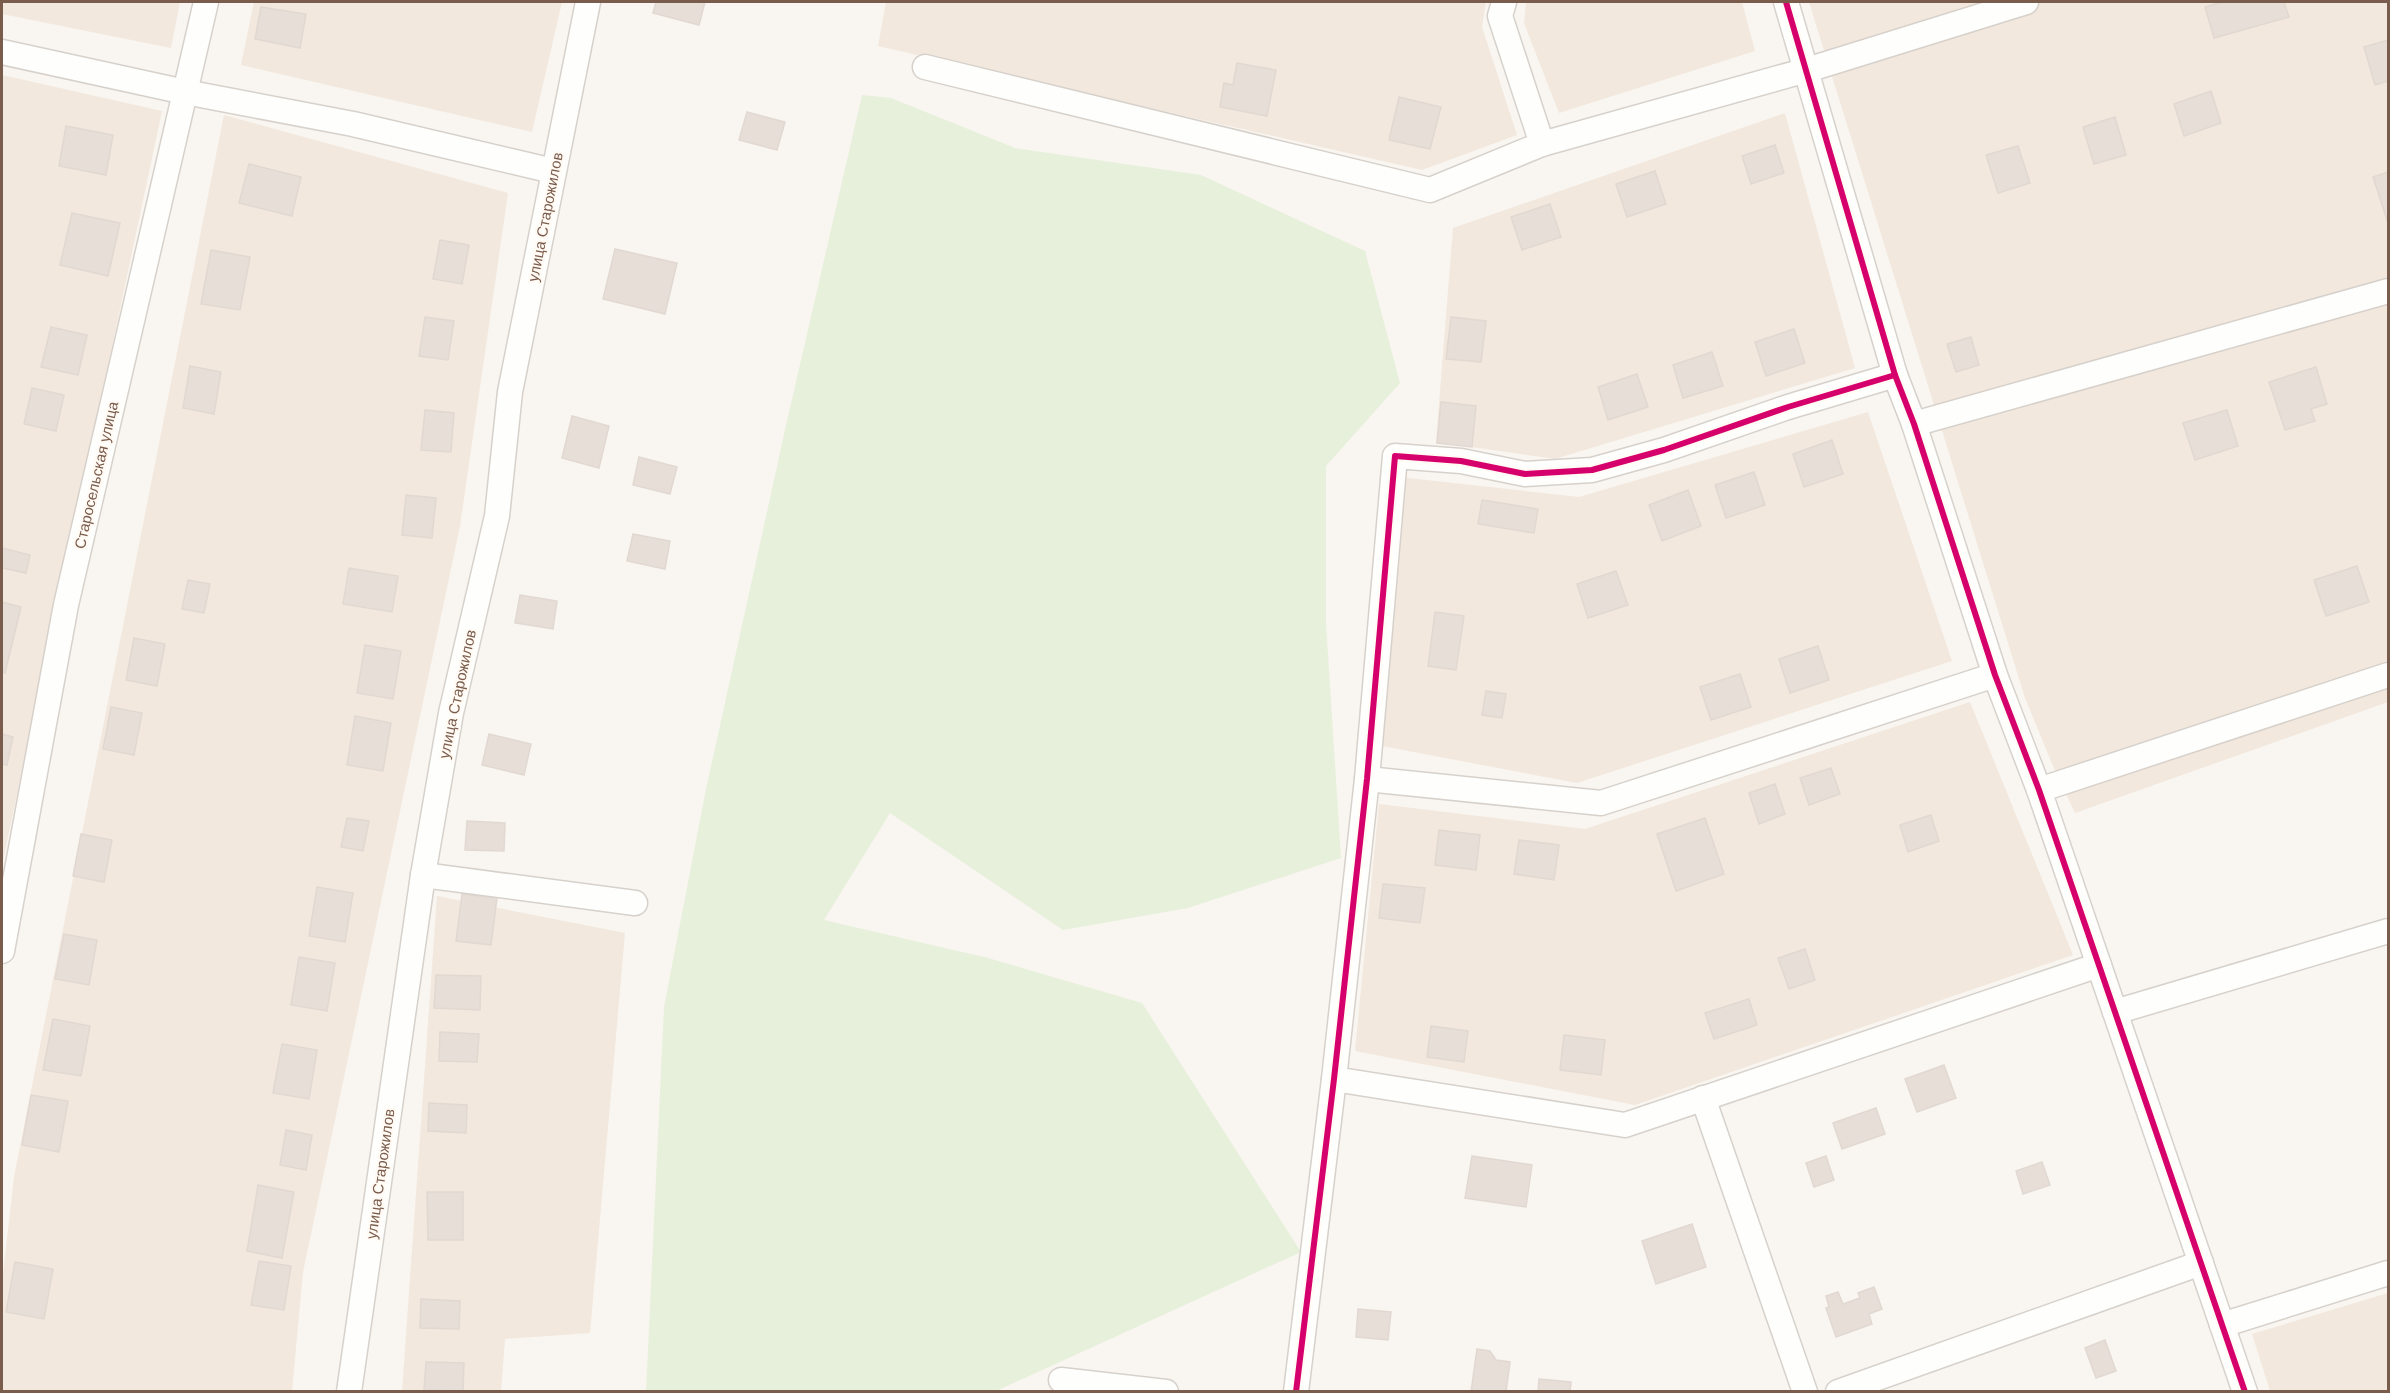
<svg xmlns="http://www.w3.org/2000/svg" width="2390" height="1393" font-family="Helvetica,sans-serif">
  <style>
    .residential { fill: #f2e8de }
    .green { fill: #e7f0db }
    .building { fill: #e6ded7; stroke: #e2d8d2; stroke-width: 1.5 }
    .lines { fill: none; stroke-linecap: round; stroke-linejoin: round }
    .minor-casing { stroke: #d7d1cb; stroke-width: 27 }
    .minor { stroke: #fefefd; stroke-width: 24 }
    .cycleway-casing { stroke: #fffaf3; stroke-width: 10 }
    .cycleway { stroke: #d6006c; stroke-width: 6 }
    .labels { text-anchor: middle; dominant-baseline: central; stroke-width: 4.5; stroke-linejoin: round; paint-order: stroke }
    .street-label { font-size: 15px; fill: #7a5c4d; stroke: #fffaf3 }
  </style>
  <rect width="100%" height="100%" fill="#f9f5f0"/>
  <g class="residential">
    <polygon points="2,2 180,2 171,48 2,14"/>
    <polygon points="254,2 562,2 532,132 241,65"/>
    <polygon points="886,2 1486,2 1482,27 1517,135 1422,170 878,46"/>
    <polygon points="1526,2 1742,2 1755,51 1559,113 1524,23"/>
    <polygon points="1809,2 2388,2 2388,702 2075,813 2053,766 2025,698"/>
    <polygon points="2,75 162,111 2,865"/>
    <polygon points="1785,113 1855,368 1555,459 1436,442 1453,228"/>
    <polygon points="224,115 508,193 460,526 303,1272 292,1391 2,1392 2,1283 14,1177"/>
    <polygon points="1868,412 1952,661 1577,783 1382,746 1399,477 1579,497"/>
    <polygon points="1970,702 2073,955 1635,1105 1355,1051 1379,804 1585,829"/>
    <polygon points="437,896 625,933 590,1333 505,1339 501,1391 402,1392"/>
    <polygon points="2388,1293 2388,1391 2270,1391 2252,1334"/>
  </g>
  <polygon class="green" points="862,95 891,98 1015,148 1201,175 1365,251 1400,383 1326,466 1326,623 1341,858 1188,908 1063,930 890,813 824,920 988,958 1142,1003 1301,1252 996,1391 646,1392 664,1007 706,789 787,421"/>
  <g class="building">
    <polygon points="656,2 705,2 699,25 653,13"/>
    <polygon points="2222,2 2284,2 2289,17 2214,38 2205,7"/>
    <polygon points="261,7 306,14 300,48 255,39"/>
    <polygon points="2388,40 2388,81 2375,85 2364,47"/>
    <polygon points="1237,63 1276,70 1267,116 1220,107 1224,83 1233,85"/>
    <polygon points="2211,91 2221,123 2184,136 2174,104"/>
    <polygon points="1399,97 1441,107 1430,149 1389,140"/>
    <polygon points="747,112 785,122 777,150 739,140"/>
    <polygon points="2115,117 2126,155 2094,164 2083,127"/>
    <polygon points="66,126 113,135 106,175 59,166"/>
    <polygon points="1775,145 1784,173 1751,184 1742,156"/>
    <polygon points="2018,146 2030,183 1998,193 1986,155"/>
    <polygon points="249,164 301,177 292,216 239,203"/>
    <polygon points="1655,171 1666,204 1627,217 1616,184"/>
    <polygon points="2388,172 2388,223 2373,177"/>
    <polygon points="1550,204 1561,237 1522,250 1511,217"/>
    <polygon points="72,213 120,223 108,276 60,265"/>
    <polygon points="440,240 469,245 462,284 433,279"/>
    <polygon points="615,249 677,263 665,314 603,299"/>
    <polygon points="211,250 250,257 240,310 201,304"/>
    <polygon points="425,317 454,321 448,360 419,356"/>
    <polygon points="1451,317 1486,321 1481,362 1446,359"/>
    <polygon points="51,327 87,335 78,375 41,367"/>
    <polygon points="1794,329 1805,363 1766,376 1755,342"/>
    <polygon points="1971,337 1979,365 1956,372 1947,344"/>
    <polygon points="1712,352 1723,386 1683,398 1673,365"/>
    <polygon points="190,366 221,372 214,414 183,408"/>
    <polygon points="2316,367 2327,404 2311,409 2315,421 2285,430 2269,382"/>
    <polygon points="1637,374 1648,407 1608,420 1598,387"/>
    <polygon points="32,388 64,395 56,431 24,424"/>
    <polygon points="1441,402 1476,406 1472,447 1437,443"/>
    <polygon points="425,410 454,413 451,452 421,450"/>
    <polygon points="2227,410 2238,446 2195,460 2183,423"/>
    <polygon points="572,416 609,426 599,468 562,458"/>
    <polygon points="1832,440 1843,474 1804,487 1793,454"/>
    <polygon points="639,457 677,467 670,494 633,485"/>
    <polygon points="1754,472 1765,505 1726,518 1715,485"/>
    <polygon points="1688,490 1701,526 1662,541 1649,505"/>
    <polygon points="406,495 436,498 432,538 402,535"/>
    <polygon points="1482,500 1538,509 1534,533 1478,524"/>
    <polygon points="633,534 670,541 665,569 627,561"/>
    <polygon points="2,548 30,555 26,573 2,568"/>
    <polygon points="2357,566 2369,602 2326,616 2314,580"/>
    <polygon points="349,568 398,576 392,612 343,604"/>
    <polygon points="1616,571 1628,605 1588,618 1577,584"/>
    <polygon points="188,580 210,584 204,613 182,609"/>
    <polygon points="520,595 557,601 553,629 515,623"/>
    <polygon points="2,602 21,607 5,673 2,672"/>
    <polygon points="1435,612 1464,616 1456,670 1428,666"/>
    <polygon points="134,638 165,644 157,686 126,680"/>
    <polygon points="365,645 401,651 393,699 357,693"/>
    <polygon points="1818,646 1829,680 1790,693 1779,659"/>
    <polygon points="1740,674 1751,707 1711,720 1700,687"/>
    <polygon points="1486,691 1506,694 1502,718 1482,715"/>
    <polygon points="111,707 142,713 134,755 103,749"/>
    <polygon points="355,716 391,723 383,771 347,765"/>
    <polygon points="2,734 13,737 7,765 2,764"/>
    <polygon points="489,734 531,744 524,775 482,765"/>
    <polygon points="1831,768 1840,794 1809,805 1800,778"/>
    <polygon points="1775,784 1785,814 1759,824 1749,793"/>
    <polygon points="1931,815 1939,841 1908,852 1900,825"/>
    <polygon points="347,818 369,821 363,851 341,847"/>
    <polygon points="1705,818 1724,874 1676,891 1657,834"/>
    <polygon points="467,821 505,823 504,851 465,850"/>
    <polygon points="1439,830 1480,835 1476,870 1435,865"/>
    <polygon points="81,834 112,840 104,882 73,876"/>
    <polygon points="1519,840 1559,845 1554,880 1514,874"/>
    <polygon points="1383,884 1425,888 1420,923 1379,918"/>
    <polygon points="317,887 353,893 345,942 309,936"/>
    <polygon points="462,894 497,898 491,945 456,941"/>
    <polygon points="64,934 97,940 89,985 55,979"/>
    <polygon points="1805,949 1815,980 1789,989 1778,958"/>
    <polygon points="299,957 335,963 327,1011 291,1005"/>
    <polygon points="436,975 481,976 480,1010 434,1008"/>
    <polygon points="1749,999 1757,1025 1714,1039 1705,1013"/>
    <polygon points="53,1019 90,1026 81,1076 43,1070"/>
    <polygon points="1431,1026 1468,1031 1464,1062 1427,1057"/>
    <polygon points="440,1032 479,1034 477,1062 439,1061"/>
    <polygon points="1564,1035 1605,1040 1601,1075 1560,1070"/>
    <polygon points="282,1044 317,1050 309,1099 273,1093"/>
    <polygon points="1944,1065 1956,1098 1917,1112 1905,1079"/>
    <polygon points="31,1095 68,1101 59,1152 22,1145"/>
    <polygon points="429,1103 467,1105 466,1133 428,1131"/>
    <polygon points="1876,1108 1885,1134 1842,1149 1833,1123"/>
    <polygon points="286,1130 312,1135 306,1170 280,1165"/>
    <polygon points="1472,1156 1532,1165 1526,1207 1465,1198"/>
    <polygon points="1826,1156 1834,1180 1814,1187 1806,1163"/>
    <polygon points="2042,1162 2050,1185 2023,1194 2016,1171"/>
    <polygon points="258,1185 294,1192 282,1258 247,1251"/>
    <polygon points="427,1192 463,1192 463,1240 428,1240"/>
    <polygon points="1692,1224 1706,1267 1656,1284 1642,1241"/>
    <polygon points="259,1261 291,1266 284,1310 251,1305"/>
    <polygon points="15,1262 53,1269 44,1319 6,1312"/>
    <polygon points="1874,1287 1882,1309 1869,1314 1872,1324 1836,1337 1826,1308 1829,1307 1826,1296 1838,1292 1843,1304 1860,1298 1858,1293"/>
    <polygon points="421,1299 460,1301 459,1329 420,1328"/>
    <polygon points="1358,1309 1391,1312 1388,1340 1356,1337"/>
    <polygon points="2105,1340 2116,1371 2096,1378 2085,1348"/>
    <polygon points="1477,1349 1490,1351 1496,1360 1510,1362 1506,1392 1471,1392"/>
    <polygon points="426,1362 464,1363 463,1391 424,1390"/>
    <polygon points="1539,1379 1571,1382 1570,1392 1538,1392"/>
  </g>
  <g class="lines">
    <g class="minor-casing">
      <g id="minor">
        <polyline points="1504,2 1500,16 1542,144"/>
        <polyline points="1786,2 1895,375 1914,424 1995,675 2039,790 2245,1392"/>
        <polyline points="2,52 185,92 353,124 553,171"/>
        <polyline points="925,67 1430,190 1542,144 1807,70 2026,2"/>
        <polyline points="1914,424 2388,291"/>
        <polyline points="1367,779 1601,803 1995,675"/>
        <polyline points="2039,790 2388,675"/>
        <polyline points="423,875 635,903"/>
        <polyline points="2,951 66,605 206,2"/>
        <polyline points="2115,1012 2388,931"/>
        <polyline points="1334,1079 1625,1125 2099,965"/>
        <polyline points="1703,1098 1805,1392"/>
        <polyline points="2222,1325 2388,1273"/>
        <polyline points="1061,1380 1166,1392"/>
        <polyline points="349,1392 423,875 451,713 497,516 510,392 588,2"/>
        <polyline points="1296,1392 1334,1079 1367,779 1395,456 1461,461 1525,474 1592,470 1664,450 1788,407 1895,375"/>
        <polyline points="1838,1392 2201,1263"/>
      </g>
    </g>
    <use href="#minor" class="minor"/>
    <g class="cycleway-casing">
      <g id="cycleway">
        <polyline points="1786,2 1895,375 1914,424 1995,675 2039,790 2245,1392"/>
        <polyline points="1296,1392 1334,1079 1367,779 1395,456 1461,461 1525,474 1592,470 1664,450 1788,407 1895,375"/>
      </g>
    </g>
    <use href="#cycleway" class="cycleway"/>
  </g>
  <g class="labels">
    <g class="street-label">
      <text transform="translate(545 217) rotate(-79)">улица Старожилов</text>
      <text transform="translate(96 475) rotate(-77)">Старосельская улица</text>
      <text transform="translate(457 694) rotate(-78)">улица Старожилов</text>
      <text transform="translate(380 1174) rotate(-82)">улица Старожилов</text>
    </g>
  </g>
  <rect width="2390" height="1393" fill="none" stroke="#7a5c4d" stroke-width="6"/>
</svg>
